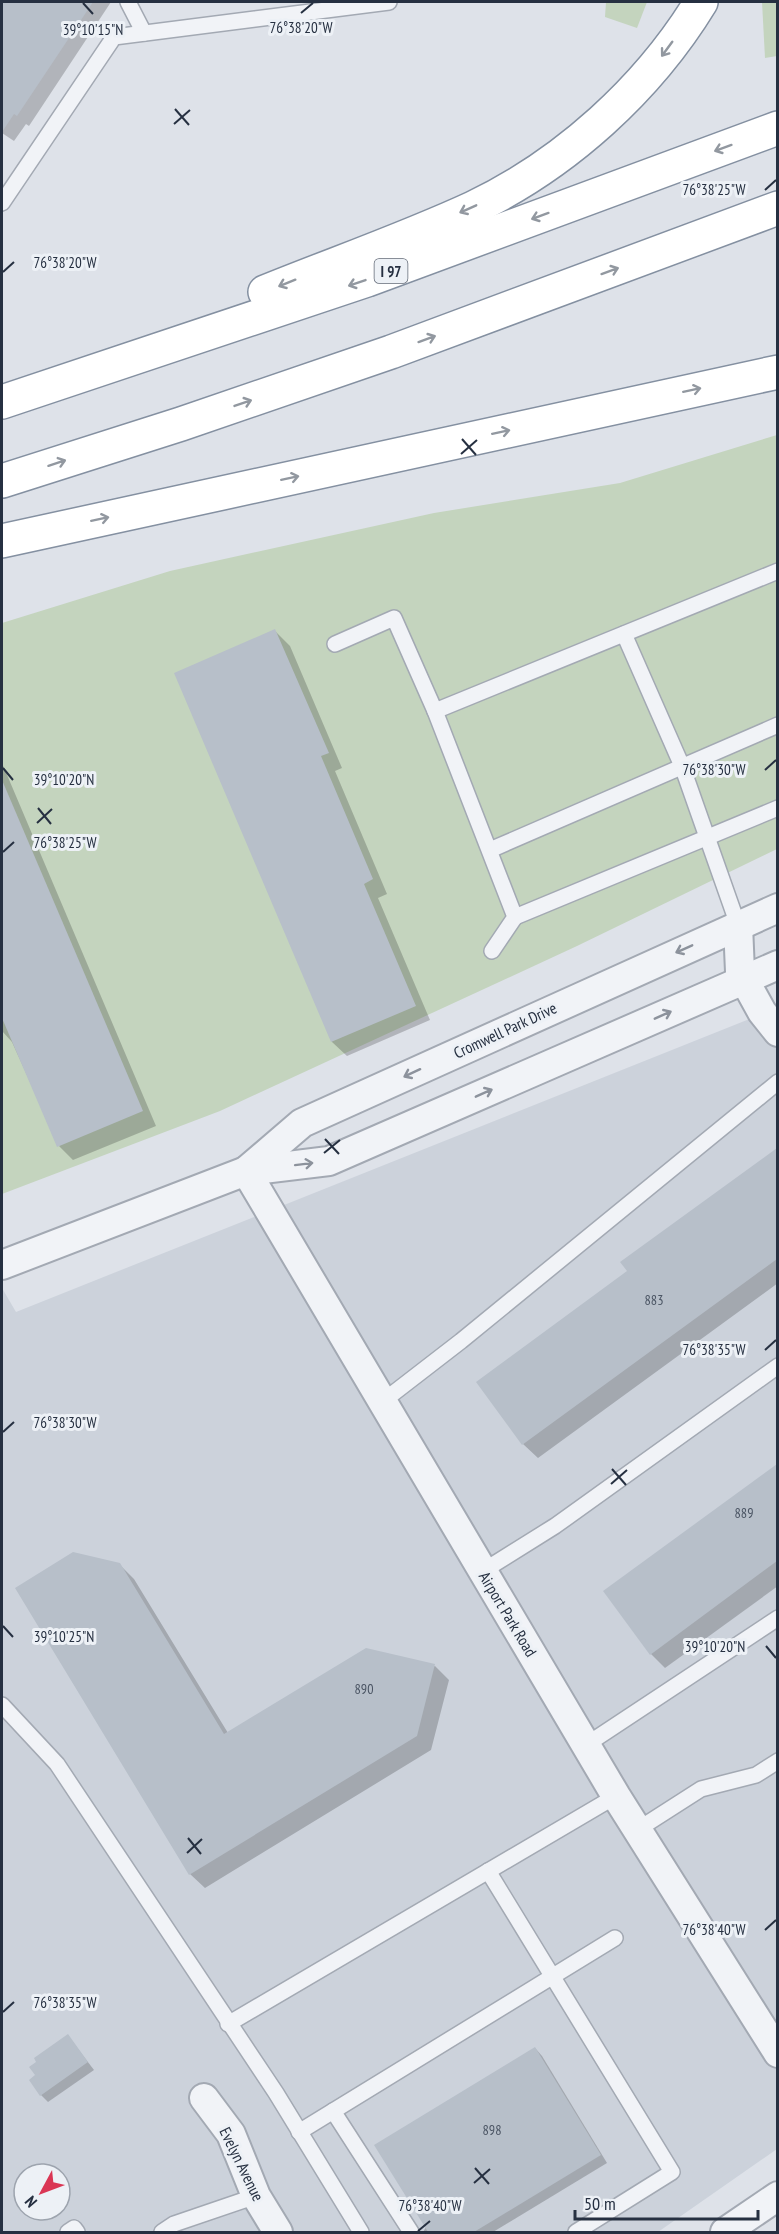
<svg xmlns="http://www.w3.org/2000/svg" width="779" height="2234" font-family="'PT Sans Narrow',sans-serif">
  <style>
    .built { fill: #ccd2db; fill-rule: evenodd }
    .green { fill: #c4d4be }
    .shadow { fill: #0003 }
    .building { fill: #b7bfc9 }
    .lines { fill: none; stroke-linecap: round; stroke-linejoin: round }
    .service-casing { stroke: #a3a9b3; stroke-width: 18 }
    .minor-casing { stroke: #a3a9b3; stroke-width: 32 }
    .motorway-casing { stroke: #8490a1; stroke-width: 36 }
    .service { stroke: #f1f3f7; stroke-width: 15 }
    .minor { stroke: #f1f3f7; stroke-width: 28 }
    .motorway { stroke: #fff; stroke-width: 33 }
    .oneway { stroke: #9298a0 }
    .oneway2 { stroke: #8c929c }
    .ticks { fill: none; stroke: #263041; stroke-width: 2 }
    .labels { text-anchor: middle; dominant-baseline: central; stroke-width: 6; stroke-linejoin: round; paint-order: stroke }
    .number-label { font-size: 14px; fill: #4a5463 }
    .shield { fill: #edf1f6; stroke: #626a77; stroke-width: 1.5 }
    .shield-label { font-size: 15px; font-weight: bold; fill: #263041 }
    .street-label { font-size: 16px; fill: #263041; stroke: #edf1f6 }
    .ticks-label { font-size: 15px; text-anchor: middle; fill: #263041; stroke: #edf1f6; stroke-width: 6; stroke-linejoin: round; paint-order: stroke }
  </style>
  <rect width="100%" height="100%" fill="#dee2e9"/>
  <path class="built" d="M777 1008V2149L658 2232H2V1288L16 1312ZM24 2174H60V2210H24Z"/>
  <g class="green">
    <polygon points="606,2 647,2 637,28 605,17"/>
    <polygon points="762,2 777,2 777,56 765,58"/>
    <polygon points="777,435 777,849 577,946 220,1111 2,1194 2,623 170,571 434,513 620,483"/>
  </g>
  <g class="shadow">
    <polygon points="2,2 111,2 29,126 26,124 14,141 2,133"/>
    <polygon points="275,631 290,646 342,768 335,771 387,894 378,898 430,1020 347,1056 332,1042 176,674"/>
    <polygon points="2,763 156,1126 73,1160 59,1146 12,1042 2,1031"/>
    <polygon points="778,1149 778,1283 538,1458 523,1444 629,1272 622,1262"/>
    <polygon points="778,1466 778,1586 665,1668 651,1654 605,1592"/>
    <polygon points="119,1564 134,1579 228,1733 435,1666 449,1680 431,1750 205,1888 190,1874"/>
    <polygon points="68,2036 94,2070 48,2102 41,2095"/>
    <polygon points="535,2048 542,2056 607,2163 493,2232 423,2232"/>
  </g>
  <g class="building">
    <polygon points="2,2 93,2 17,116 14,114 2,132"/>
    <polygon points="275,629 329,753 321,756 373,879 364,884 416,1006 331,1042 174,673"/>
    <polygon points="2,780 143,1111 57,1147 2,1018"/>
    <polygon points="777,1148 777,1259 522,1445 476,1382 627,1271 620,1262"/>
    <polygon points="777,1464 777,1561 650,1655 603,1591"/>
    <polygon points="73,1552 120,1563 224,1734 366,1648 435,1664 417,1736 189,1875 15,1588"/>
    <polygon points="68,2034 88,2062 40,2096 29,2080 35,2075 29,2067 36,2062 34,2058"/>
    <polygon points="535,2047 601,2155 474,2232 428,2232 374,2145"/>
  </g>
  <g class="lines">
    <g class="service-casing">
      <g id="service">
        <polyline points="128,2 144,33"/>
        <polyline points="2,203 114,37 389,2"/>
        <polyline points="624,634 682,766 738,925"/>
        <polyline points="335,644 394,618 435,711"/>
        <polyline points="490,850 778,725"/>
        <polyline points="515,917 778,808"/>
        <polyline points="492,951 515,917 435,711 778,571"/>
        <polyline points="382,1402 461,1341 778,1082"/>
        <polyline points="483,1571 555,1526 778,1366"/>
        <polyline points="2,1705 57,1764 276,2093 361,2232"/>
        <polyline points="586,1745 778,1618"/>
        <polyline points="637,1830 701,1789 756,1775 778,1761"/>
        <polyline points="488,1871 672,2172 576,2232"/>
        <polyline points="228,2024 616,1796"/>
        <polyline points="333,2111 411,2232"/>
        <polyline points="299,2132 615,1938"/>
        <polyline points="68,2232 74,2228 77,2232"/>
        <polyline points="162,2232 174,2224 256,2196"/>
      </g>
    </g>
    <g class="minor-casing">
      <g id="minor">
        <polyline points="738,925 740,972 762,1012 778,1032"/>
        <polyline points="246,1171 616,1796 778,2053"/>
        <polyline points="246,1171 302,1123 778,908"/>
        <polyline points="2,1265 246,1171 329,1161 778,965"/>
        <polyline points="204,2098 231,2134 256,2196 278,2232"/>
        <polyline points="725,2232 778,2196"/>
      </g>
    </g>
    <g class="motorway-casing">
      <g id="motorway">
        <path d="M265 292C334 264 406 239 473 208 565 164 648 89 701 2"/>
        <polyline points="2,402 367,280 778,128"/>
        <polyline points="2,481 181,424 391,352 778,208"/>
        <polyline points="2,541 778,372"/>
      </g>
    </g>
    <use href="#service" class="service"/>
    <use href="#minor" class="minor"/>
    <use href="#motorway" class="motorway"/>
  </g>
  <defs><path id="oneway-shaft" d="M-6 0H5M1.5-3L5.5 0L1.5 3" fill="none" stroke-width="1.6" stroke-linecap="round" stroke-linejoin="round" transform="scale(1.5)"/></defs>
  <g class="oneway">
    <use href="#oneway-shaft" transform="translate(667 49) rotate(126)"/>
    <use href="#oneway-shaft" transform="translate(723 148) rotate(160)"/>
    <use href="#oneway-shaft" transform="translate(468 209) rotate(156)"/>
    <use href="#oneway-shaft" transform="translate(540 216) rotate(160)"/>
    <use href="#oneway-shaft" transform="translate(610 271) rotate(-20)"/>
    <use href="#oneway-shaft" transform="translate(287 283) rotate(158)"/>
    <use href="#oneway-shaft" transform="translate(357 283) rotate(161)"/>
    <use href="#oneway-shaft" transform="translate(427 339) rotate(-20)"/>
    <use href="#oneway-shaft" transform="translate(692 390) rotate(-12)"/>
    <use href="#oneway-shaft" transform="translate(243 403) rotate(-19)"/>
    <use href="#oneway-shaft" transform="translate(501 432) rotate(-12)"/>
    <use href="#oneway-shaft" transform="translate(57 463) rotate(-18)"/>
    <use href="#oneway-shaft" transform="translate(290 478) rotate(-12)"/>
    <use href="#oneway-shaft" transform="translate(100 519) rotate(-12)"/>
  </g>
  <g class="oneway2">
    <use href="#oneway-shaft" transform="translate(684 949) rotate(156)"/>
    <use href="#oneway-shaft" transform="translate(663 1015) rotate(-24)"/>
    <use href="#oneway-shaft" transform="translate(412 1073) rotate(155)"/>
    <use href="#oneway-shaft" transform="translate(484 1093) rotate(-24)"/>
    <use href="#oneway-shaft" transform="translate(304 1164) rotate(-7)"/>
  </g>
  <path class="ticks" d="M83 3 93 14M301 13 313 3M175 109 189 125M174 124 190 110M765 190 776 180M3 272 14 262M462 439 476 455M461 454 477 440M3 768 13 780M765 770 776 760M38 808 51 824M37 823 52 809M3 852 14 842M325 1139 339 1154M324 1153 340 1140M765 1350 776 1340M3 1432 14 1422M612 1469 626 1485M611 1484 627 1470M3 1626 13 1637M766 1646 776 1658M188 1838 201 1854M187 1853 202 1839M765 1930 776 1920M3 2012 14 2002M475 2168 489 2184M474 2183 490 2169M418 2231 430 2221"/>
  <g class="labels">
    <g class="number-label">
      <text x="654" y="1300">883</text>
      <text x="744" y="1513">889</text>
      <text x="364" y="1689">890</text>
      <text x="492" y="2130">898</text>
    </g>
    <rect class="shield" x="374.5" y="259" width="33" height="24" rx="4.5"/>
    <g class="shield-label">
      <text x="391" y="271">I 97</text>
    </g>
    <g class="street-label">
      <text transform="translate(505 1030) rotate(-25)">Cromwell Park Drive</text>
      <text transform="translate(508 1614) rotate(59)">Airport Park Road</text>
      <text transform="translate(242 2164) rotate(64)">Evelyn Avenue</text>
    </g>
  </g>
  <g class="ticks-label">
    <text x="301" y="33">76°38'20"W</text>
    <text x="93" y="35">39°10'15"N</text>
    <text x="714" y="195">76°38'25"W</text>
    <text x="65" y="268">76°38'20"W</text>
    <text x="714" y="775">76°38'30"W</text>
    <text x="64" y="785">39°10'20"N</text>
    <text x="65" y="848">76°38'25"W</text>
    <text x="714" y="1355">76°38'35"W</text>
    <text x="65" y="1428">76°38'30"W</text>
    <text x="64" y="1642">39°10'25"N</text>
    <text x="715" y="1652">39°10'20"N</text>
    <text x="714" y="1935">76°38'40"W</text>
    <text x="65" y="2008">76°38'35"W</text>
    <text x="430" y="2211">76°38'40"W</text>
  </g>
  <rect width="779" height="2234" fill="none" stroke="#263041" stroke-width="6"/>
  <g transform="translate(42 2192) rotate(229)"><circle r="28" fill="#edf1f6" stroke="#9da4ae" stroke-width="1.5"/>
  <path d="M0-4.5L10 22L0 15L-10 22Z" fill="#da3654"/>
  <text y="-9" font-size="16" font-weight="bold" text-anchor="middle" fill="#263041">N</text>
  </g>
  <path d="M575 2210v9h183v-9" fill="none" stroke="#263041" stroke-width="3"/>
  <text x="584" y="2210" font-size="18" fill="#263041" stroke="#edf1f6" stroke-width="4.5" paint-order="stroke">50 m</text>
</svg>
